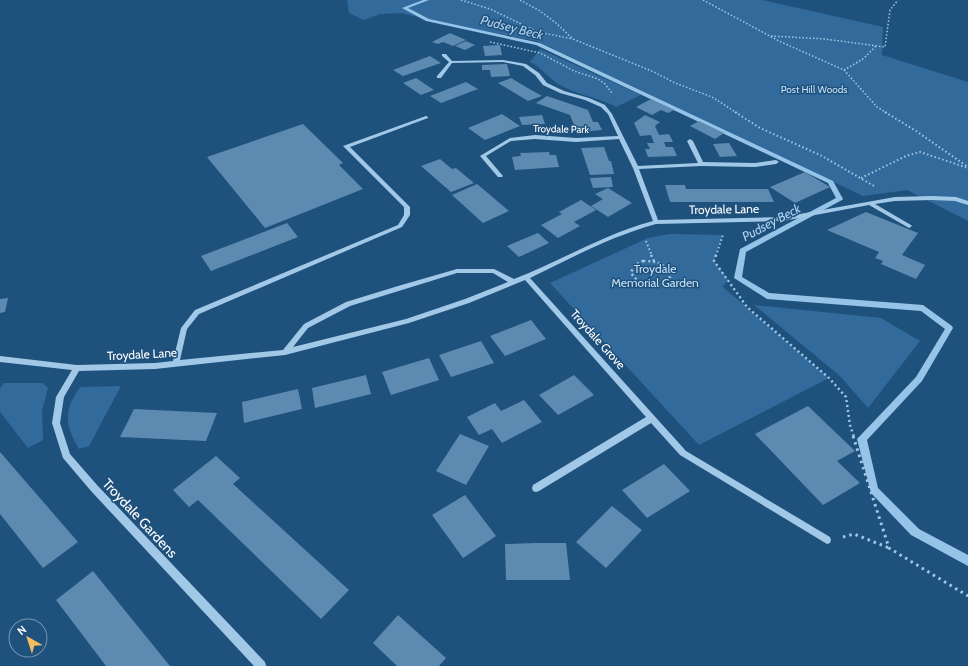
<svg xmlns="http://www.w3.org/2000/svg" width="968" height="666" font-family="Cabin,sans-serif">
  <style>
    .green { fill: #326b9b }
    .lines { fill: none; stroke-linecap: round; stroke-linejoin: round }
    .stream { fill: #96c4e8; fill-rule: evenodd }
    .building { fill: #5d8ab1 }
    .path-far3 { stroke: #a2c8e7; stroke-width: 1.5; stroke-dasharray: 1.5 2; stroke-linecap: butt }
    .path-far2 { stroke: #a2c8e7; stroke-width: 2; stroke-dasharray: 1.5 2.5; stroke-linecap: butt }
    .path-far1 { stroke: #a2c8e7; stroke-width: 2.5; stroke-dasharray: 2 3; stroke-linecap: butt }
    .path { stroke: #a2c8e7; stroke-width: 3; stroke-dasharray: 2.5 4; stroke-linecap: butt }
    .minor { fill: #a2c8e7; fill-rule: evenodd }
    .labels { text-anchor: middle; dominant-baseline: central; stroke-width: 3; stroke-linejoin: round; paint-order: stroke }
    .far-park-label { font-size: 10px; fill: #c6e0f5; stroke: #1f517d }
    .far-street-label { font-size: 10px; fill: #fff; stroke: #1f517d }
    .street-label { font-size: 12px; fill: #fff; stroke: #1f517d }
    .park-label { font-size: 12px; fill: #c6e0f5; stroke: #1f517d }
    .water-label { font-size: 13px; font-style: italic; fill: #aed1ef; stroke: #1f517d }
    .near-street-label { font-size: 14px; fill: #fff; stroke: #1f517d }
  </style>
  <rect width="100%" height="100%" fill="#1f517d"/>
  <g class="green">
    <polygon points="347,0 762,0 883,27 882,55 968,82 968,221 907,190 863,196 537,41 455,26 401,13 380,14 364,20 349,13"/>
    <path d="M540 49 641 95 616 107C599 97 580 96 564 87 550 81 543 68 530 62Z"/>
    <polygon points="669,234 723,235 714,261 728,279 723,287 829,378 699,445 550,283 648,238"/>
    <polygon points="754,305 881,318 920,341 868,408 840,376"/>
    <polygon points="4,383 43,383 48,388 42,410 43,440 28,448 0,412 0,388"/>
    <path d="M121 386 89 446 79 449C65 425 63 411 80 387Z"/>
  </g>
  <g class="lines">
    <polygon class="stream" points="423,0 429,0 408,8 429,19 540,43 833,181 843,199 842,200 746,252 742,277 769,293 923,305 952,326 953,328 922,381 867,440 878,488 919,529 968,555 968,566 911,535 871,493 857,439 916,377 945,329 921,311 767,299 734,278 740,249 836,198 828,183 536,45 426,21 402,8"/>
  </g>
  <g class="building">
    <polygon points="450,33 466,40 453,46 443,42 438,44 432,42"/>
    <polygon points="466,41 475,45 465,50 455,46"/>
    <polygon points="500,45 502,55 485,56 483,46"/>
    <polygon points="430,56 441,63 403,76 393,70"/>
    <polygon points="507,64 510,76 491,77 490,70 482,70 482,65"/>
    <polygon points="416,78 434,90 421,95 403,83"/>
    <polygon points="511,78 526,87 542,96 528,101 498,83"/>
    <polygon points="466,82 478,89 441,103 430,96"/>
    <polygon points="547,96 588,110 593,122 598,122 602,130 577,132 570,115 536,103"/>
    <polygon points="651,99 674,110 668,113 661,110 652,115 636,107"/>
    <polygon points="502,114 520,126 485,140 468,128"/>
    <polygon points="542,115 545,124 522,125 519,117"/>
    <polygon points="645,115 660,122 655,126 659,135 669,134 673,142 664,142 666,147 673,147 677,156 648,157 645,149 650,149 647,143 654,143 651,135 640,136 634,123"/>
    <polygon points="699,121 724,133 715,139 690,126"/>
    <polygon points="303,124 343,163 339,165 363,189 265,228 207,157"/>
    <polygon points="729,143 737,156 720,157 713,144"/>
    <polygon points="604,147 609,161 611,161 614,174 590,175 581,148"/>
    <polygon points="549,152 550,155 556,155 559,167 515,170 512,157 521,156 520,153"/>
    <polygon points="440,159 452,169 456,168 474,183 451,192 421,166"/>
    <polygon points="805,172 830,187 795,203 770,187"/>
    <polygon points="611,177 613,187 593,188 590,178"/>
    <polygon points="477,184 509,211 483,223 452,195"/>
    <polygon points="665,185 685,185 686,189 768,189 774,202 670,202"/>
    <polygon points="608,188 632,203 608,217 591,206 603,199 595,194"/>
    <polygon points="581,200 596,210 574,222 580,226 558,238 541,225 562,214 559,212"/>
    <polygon points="866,212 918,233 902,255 925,265 916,279 881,264 883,261 875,258 879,252 827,230"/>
    <polygon points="287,223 298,237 211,271 201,256"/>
    <polygon points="538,233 549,243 519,257 507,246"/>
    <polygon points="8,298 5,312 0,313 0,299"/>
    <polygon points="531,320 546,339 505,356 490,336"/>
    <polygon points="481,341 494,363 451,377 439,355"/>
    <polygon points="429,358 439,380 391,395 382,372"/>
    <polygon points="366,375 371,394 315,408 312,388"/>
    <polygon points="574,375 594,395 558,415 539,395"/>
    <polygon points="298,389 302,409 244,423 242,402"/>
    <polygon points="524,400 542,422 502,443 492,429 479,435 467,417 495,403 501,411"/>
    <polygon points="808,406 855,451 837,461 860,483 823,505 755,434"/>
    <polygon points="134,409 196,412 217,413 206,441 120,437"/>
    <polygon points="460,434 489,446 466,485 436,471"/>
    <polygon points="0,452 78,542 43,568 0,514"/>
    <polygon points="216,456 240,478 233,484 349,590 321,619 198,500 189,507 173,490"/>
    <polygon points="664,464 690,491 647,518 622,490"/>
    <polygon points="465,495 496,536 463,558 432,515"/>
    <polygon points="612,506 642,530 606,568 576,542"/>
    <polygon points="535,543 566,543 570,580 506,580 505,544"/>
    <polygon points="93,571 131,618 170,666 106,666 56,600"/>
    <polygon points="398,615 446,658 439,666 397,666 373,643"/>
  </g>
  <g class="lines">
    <g class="path-far3">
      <polyline points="461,0 490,9 538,32 573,39"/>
      <polyline points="520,0 540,11 556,23 573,39 654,72 675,83 712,97 737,113"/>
      <polyline points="703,0 781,42 844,70 877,107 887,113"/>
      <polyline points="771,36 825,39 885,47 890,10 898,0"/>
      <polyline points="490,42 540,53 574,71 598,79 605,84 612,93"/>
      <polyline points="844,70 863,59 877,45"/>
    </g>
    <g class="path-far2">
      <polyline points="735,112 760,128 820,155 876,187"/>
      <polyline points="885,112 916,131 968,167"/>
      <polyline points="861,178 906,156 920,152 968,168"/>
      <polyline points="646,241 652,256"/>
      <polyline points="716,256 723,235"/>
    </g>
    <g class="path-far1">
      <polyline points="651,255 654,261"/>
      <polyline points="716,255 714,261 747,307 829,378 846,397 850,425 854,437"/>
      <path d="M643 261C657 261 663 263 671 274L668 282C653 289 641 287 631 273L634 265Z"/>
    </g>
    <g class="path">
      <polyline points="853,436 889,548 968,596"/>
      <polyline points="843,537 854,534 889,548"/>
    </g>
    <path class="minor" d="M442 54H446L452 61 503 60 526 64 539 73 547 83 564 91 589 98 605 105 612 114 638 166 698 163 687 141 690 139 693 141 703 162 755 163 776 160 779 162 776 164 755 167 701 166 639 169 658 220 783 217 895 197 932 196 956 197 968 201V205L955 201 932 200 895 201 875 204 911 225 912 226 909 228 869 205 783 221 656 224C612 236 571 258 530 278L686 451 830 537 831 540 830 543 827 544 680 455 651 423 539 491 536 492 533 491 532 488 533 485 646 417 525 280 469 303 409 323 285 355 155 369 79 371 64 397 60 423 70 454 97 485 265 662 266 666H254L91 491 63 458 52 423 56 397 72 370 0 362V356L77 365 155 363 173 361 181 328 195 310 398 225 404 215V207L343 146 426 116 428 117V118L350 147 410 207V215L402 227 199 314 187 329 180 360 283 350 304 324 346 302 398 286 457 269H494L514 279C561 261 604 234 653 221L633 168 619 139 576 142 535 139 511 141 486 156 503 176 502 177H498L480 156 510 138 535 135 576 138 618 136 608 114 601 107 585 100 560 93 543 85 535 75 523 66 503 62 452 63 441 78H437V76L449 62 442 56ZM457 273H493L508 282 465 299 406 319 293 347 308 328 350 306Z"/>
  </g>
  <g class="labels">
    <g class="far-park-label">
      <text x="814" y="89">Post Hill Woods</text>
    </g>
    <g class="far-street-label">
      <text transform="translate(561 129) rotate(1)">Troydale Park</text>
    </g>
    <g class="street-label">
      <text transform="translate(724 209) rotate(-1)">Troydale Lane</text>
      <text transform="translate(598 339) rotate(48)">Troydale Grove</text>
      <text transform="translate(142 354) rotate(-3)">Troydale Lane</text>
    </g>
    <g class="park-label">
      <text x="655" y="268">Troydale<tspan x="655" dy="14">Memorial Garden</tspan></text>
    </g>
    <g class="water-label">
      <text transform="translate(512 27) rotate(14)">Pudsey Beck</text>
      <text transform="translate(771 222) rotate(-28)">Pudsey Beck</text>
    </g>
    <g class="near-street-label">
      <text transform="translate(140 518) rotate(47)">Troydale Gardens</text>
    </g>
  </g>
  <g transform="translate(28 638) rotate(321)"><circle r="19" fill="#1f517d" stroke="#7997b1"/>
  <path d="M0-3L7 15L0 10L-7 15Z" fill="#f5bd62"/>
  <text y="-6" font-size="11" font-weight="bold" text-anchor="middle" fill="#ffffff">N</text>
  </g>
</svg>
